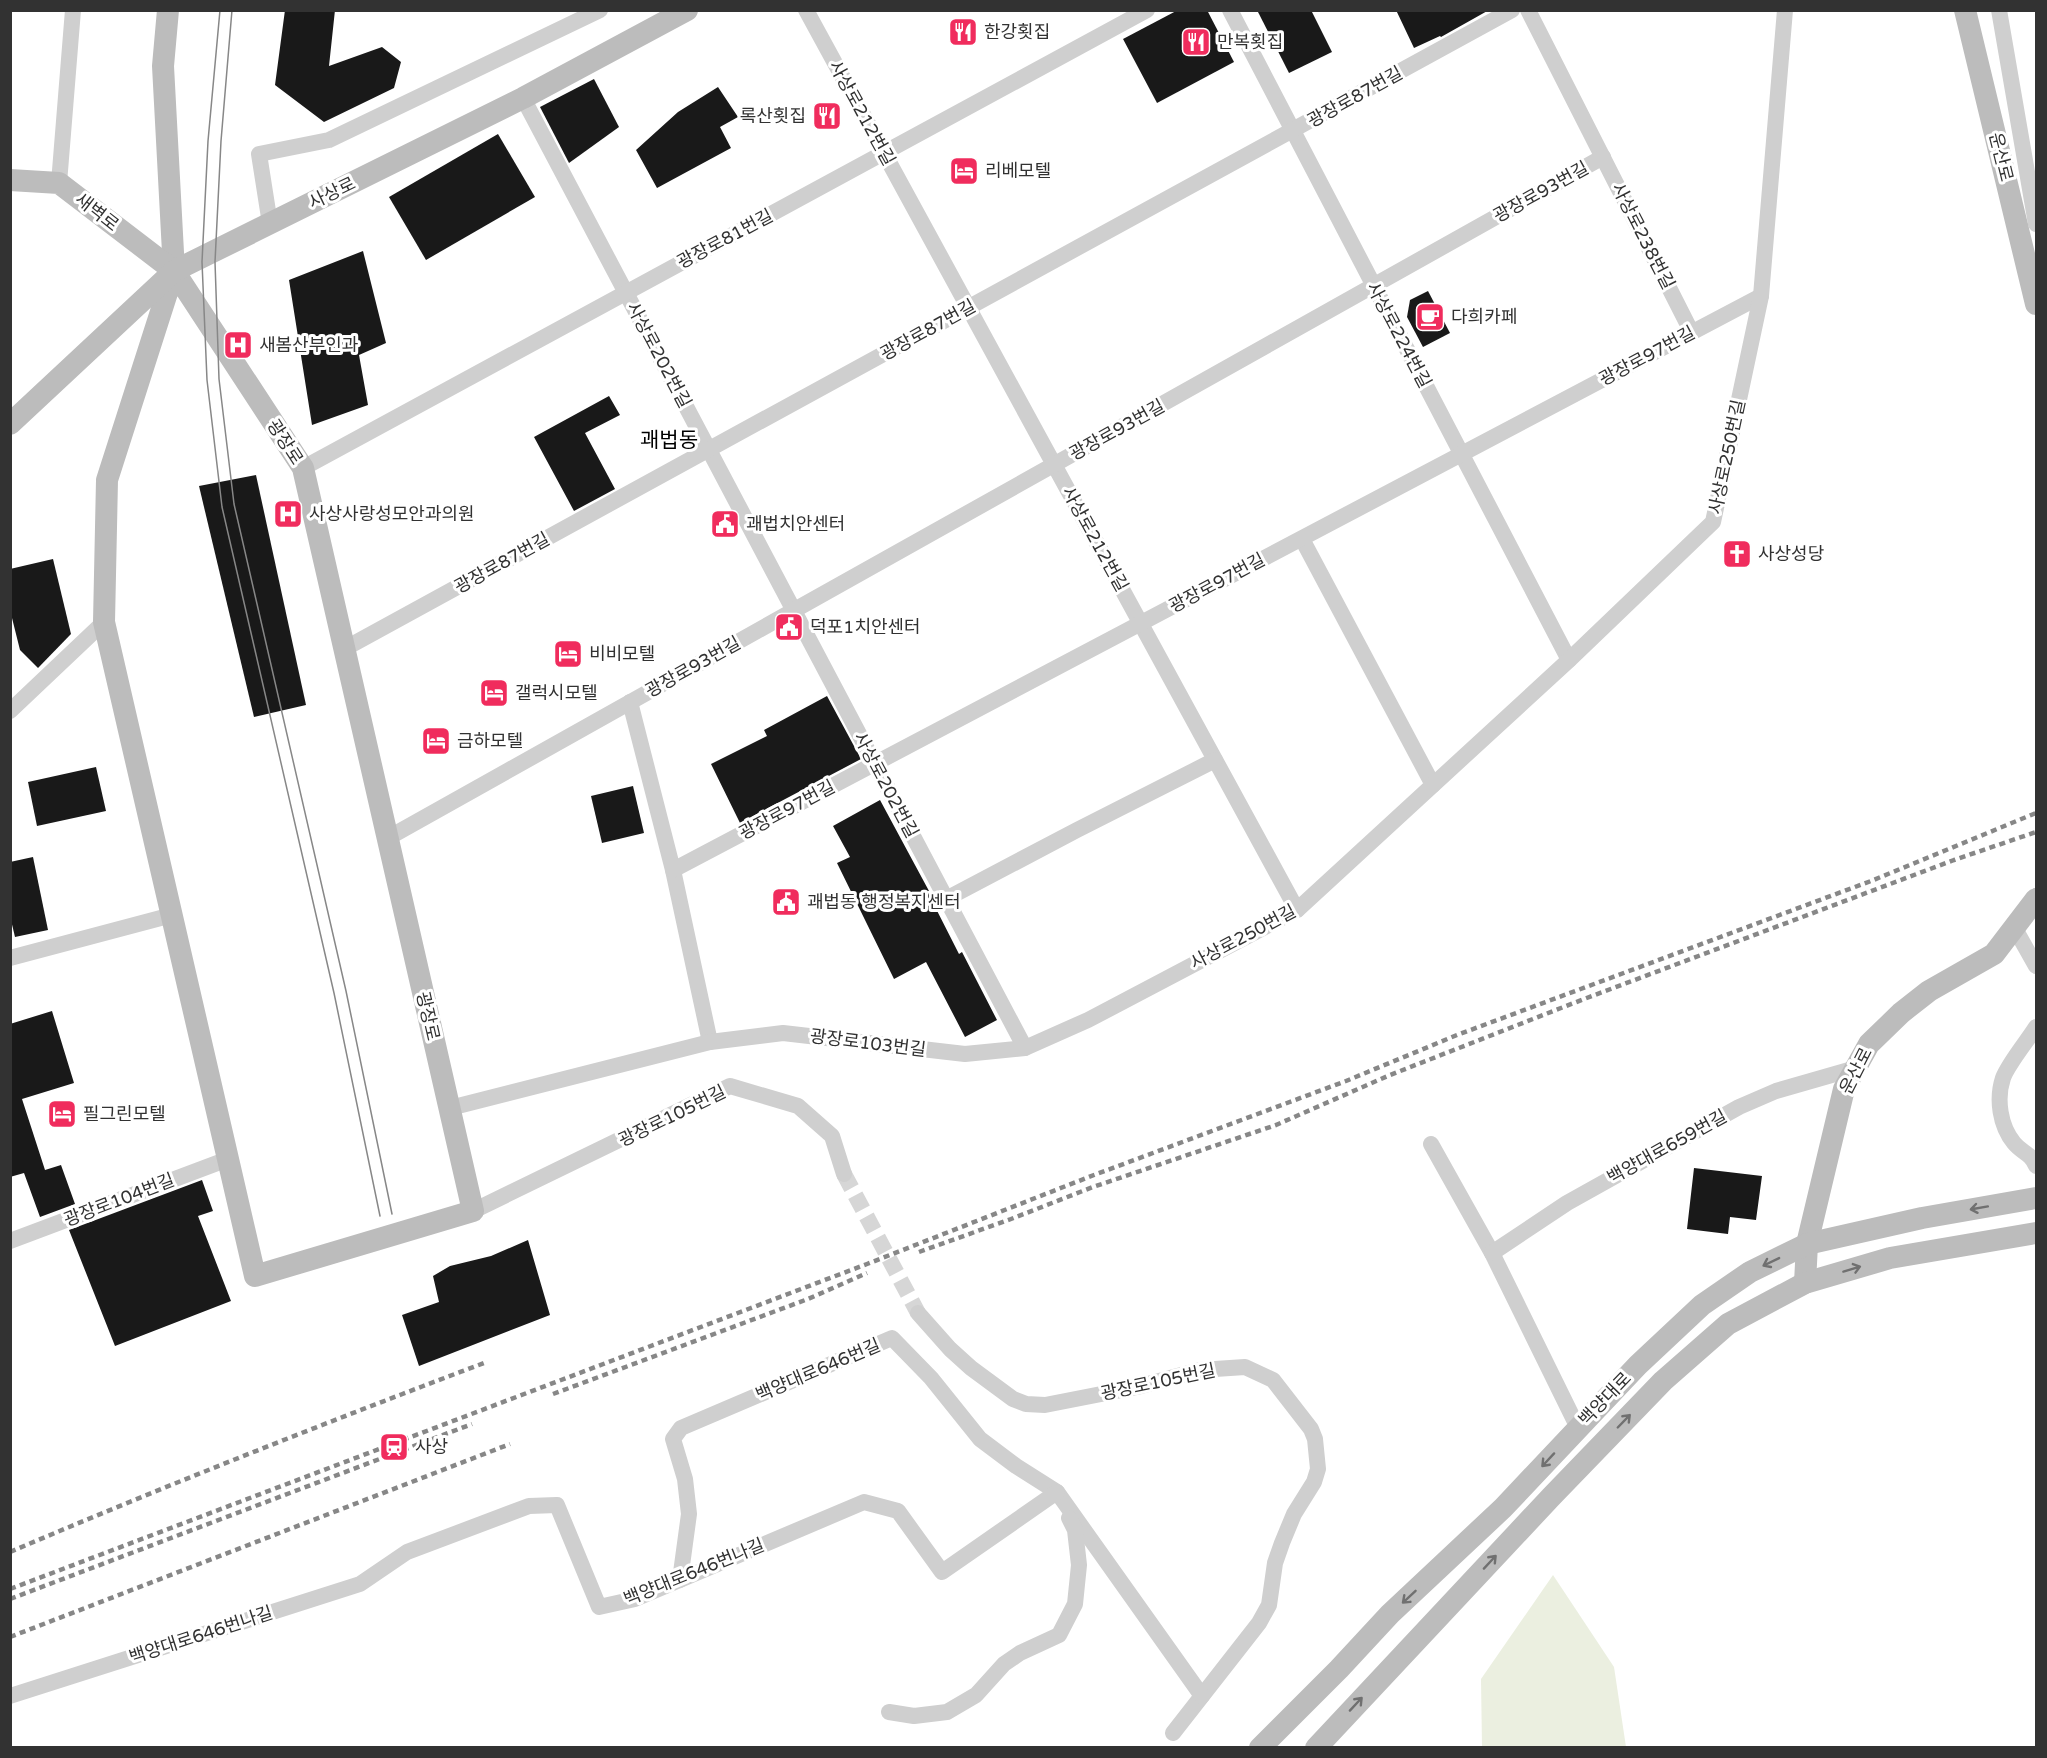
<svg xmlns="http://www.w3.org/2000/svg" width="2047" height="1758" font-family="'Varela Round','Noto Sans KR',sans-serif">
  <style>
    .green { fill: #ebefe0 }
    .building { fill: #191919 }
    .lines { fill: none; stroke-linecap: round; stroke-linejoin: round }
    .minor-tunnel { stroke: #d6d6d6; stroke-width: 16; stroke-dasharray: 16 8; stroke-linecap: butt }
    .minor { stroke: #cfcfcf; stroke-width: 16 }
    .secondary { stroke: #bcbcbc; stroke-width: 22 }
    .tram { stroke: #878787; stroke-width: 1.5 }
    .rail { stroke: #878787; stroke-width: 4.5; stroke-dasharray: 6 4.5; stroke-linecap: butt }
    .oneway { stroke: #707070 }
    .labels { text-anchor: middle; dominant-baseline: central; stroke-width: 6; stroke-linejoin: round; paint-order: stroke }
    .poi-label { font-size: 18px; fill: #323232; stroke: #fff; text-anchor: start }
    .street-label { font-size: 18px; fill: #323232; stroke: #fff }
    .quarter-label { font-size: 21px; fill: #000; stroke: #fff }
  </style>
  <rect width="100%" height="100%" fill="#fff"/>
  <polygon class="green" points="1553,1575 1614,1667 1626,1747 1482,1747 1481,1679"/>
  <g class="building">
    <polygon points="285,10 335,10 329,66 382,47 401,62 394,88 324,122 275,85"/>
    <polygon points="1178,10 1207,10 1234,62 1157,103 1123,39"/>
    <polygon points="1257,10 1311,10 1332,52 1289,73"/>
    <polygon points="1396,10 1489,10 1441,37 1440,36 1414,48"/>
    <polygon points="594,79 619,127 569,163 540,107"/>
    <polygon points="718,87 738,117 720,127 731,148 657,188 636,150 678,112"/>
    <polygon points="498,134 535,197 426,260 389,197"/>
    <polygon points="363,251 386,343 359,355 368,405 312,425 289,280"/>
    <polygon points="1428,291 1450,333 1423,347 1407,317 1410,300"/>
    <polygon points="609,396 620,415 585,433 615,489 574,511 534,437"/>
    <polygon points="256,475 306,705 254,717 199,486"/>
    <polygon points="53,559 71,634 38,668 20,650 10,610 10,569"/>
    <polygon points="827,696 861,759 740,823 711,764 767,736 764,730"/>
    <polygon points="96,767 106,811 37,826 28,782"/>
    <polygon points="633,786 644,833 602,843 591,796"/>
    <polygon points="880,800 929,891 927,891 959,954 962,952 997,1020 965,1037 926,962 894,979 837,863 850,857 833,826"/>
    <polygon points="33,857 48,930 15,937 10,916 10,862"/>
    <polygon points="52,1011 74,1083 22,1099 45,1170 61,1165 75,1204 40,1217 24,1173 10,1177 10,1024"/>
    <polygon points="1694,1168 1762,1176 1756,1220 1730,1217 1728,1234 1687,1229"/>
    <polygon points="202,1180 213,1211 198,1216 231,1301 115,1346 69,1230"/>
    <polygon points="528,1240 550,1315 419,1366 402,1315 439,1302 433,1276 450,1266 491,1256"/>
  </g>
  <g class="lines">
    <polyline class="minor-tunnel" points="844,1174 918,1313"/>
    <g class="minor">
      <polyline points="806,10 1297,910"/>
      <polyline points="1230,10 1569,660"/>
      <polyline points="1528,10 1692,333"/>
      <polyline points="1999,10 2036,224"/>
      <polyline points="523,98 1025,1048"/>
      <polyline points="59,183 73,10"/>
      <polyline points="270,224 259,154 329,140 600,10"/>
      <polyline points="303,468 1147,10"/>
      <polyline points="1302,539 1433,785"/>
      <polyline points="344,649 1512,10"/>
      <polyline points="630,702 673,870 710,1042"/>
      <polyline points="10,711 104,622"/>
      <polyline points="386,839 1603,157"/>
      <polyline points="673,870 1761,296"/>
      <polyline points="946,899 1077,830 1215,760"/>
      <polyline points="2014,927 2036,966"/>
      <polyline points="10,958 172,915"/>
      <path d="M2036 1027C2028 1040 2008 1064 2003 1078 1996 1099 2000 1126 2014 1143 2022 1153 2031 1153 2036 1166"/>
      <polyline points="450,1108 710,1042 783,1033 965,1054 1025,1048 1088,1020 1297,910 1569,660 1713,522 1761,296 1785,10"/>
      <polyline points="1431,1144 1492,1253 1578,1428"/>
      <polyline points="473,1211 730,1086 798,1106 832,1136 844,1174"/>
      <polyline points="10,1241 228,1159"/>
      <polyline points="1492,1253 1567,1203 1739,1107 1776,1091 1856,1068"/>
      <polyline points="918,1313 950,1349 971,1368 1013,1399 1026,1404 1045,1405 1137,1387 1200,1370 1245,1367 1273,1380 1311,1429 1315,1439 1318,1469 1314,1482 1294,1514 1282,1543 1275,1563 1269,1605 1259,1623 1173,1733"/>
      <polyline points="680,1580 689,1514 685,1479 673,1439 681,1428 892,1338 931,1378 980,1439 1016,1466 1057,1492 1202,1696"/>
      <polyline points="10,1696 360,1584 407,1552 529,1506 557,1505 599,1607 635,1599 864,1502 898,1511 942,1572 1057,1492"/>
      <polyline points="889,1712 914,1716 947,1712 976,1695 1004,1664 1020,1653 1059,1635 1075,1604 1079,1565 1075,1530 1069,1518"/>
    </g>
    <g class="secondary">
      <polyline points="168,10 163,66 174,271"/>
      <polyline points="1965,10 2036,304"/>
      <polyline points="10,180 59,183 174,271"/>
      <polygon points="174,271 303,468 473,1211 255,1276 104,622 107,480"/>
      <polyline points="10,424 174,271 523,98 687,10"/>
      <polyline points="1805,1283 1807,1244 1844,1089 1869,1044 1901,1013 1929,991 1994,954 2036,899"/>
      <polyline points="1260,1748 1339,1669 1390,1614 1503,1508 1638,1365 1702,1305 1750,1272 1807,1244 1922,1218 2036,1198"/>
      <polyline points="1316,1748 1551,1497 1663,1381 1728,1324 1805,1283 1890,1258 2036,1233"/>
    </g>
    <g class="tram">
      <polyline points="220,10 208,141 202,262 207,380 222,507 334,993 380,1216"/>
      <polyline points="232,10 221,141 215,262 219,379 234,504 346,991 392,1214"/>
    </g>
    <g class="rail">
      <polyline points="919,1252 1011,1219 1093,1187 1276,1125 1390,1075 1584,999 1954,860 2036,832"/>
      <polyline points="553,1394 808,1299 867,1273"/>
      <path d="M10 1552C167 1485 325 1423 484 1363"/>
      <polyline points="10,1589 867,1264 1094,1175 1346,1081 1457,1035 1871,881 2036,813"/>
      <polyline points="10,1599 472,1424"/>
      <polyline points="10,1637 510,1444"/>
    </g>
  </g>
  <defs><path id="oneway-shaft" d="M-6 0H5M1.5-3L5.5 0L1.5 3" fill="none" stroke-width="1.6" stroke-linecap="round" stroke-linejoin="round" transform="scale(1.5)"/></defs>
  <g class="oneway">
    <use href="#oneway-shaft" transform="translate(1979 1208) rotate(170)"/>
    <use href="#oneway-shaft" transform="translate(1771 1262) rotate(154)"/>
    <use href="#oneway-shaft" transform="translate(1852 1269) rotate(-17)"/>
    <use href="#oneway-shaft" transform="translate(1624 1421) rotate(-46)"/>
    <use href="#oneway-shaft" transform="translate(1548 1460) rotate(133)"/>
    <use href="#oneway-shaft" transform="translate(1490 1562) rotate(-47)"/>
    <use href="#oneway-shaft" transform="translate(1409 1597) rotate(137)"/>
    <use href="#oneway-shaft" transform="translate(1356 1704) rotate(-47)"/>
  </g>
  <defs>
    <g id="restaurant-square" transform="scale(1.5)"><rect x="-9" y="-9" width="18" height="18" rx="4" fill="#f02c5d" stroke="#fff"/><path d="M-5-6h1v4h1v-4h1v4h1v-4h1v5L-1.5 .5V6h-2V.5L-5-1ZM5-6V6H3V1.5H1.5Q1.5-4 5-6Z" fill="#fff"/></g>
    <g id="hotel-square" transform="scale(1.5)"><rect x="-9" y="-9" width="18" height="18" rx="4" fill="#f02c5d" stroke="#fff"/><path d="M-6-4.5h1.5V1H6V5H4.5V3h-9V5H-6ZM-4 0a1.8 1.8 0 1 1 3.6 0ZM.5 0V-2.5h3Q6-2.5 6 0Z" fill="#fff"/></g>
    <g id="cafe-square" transform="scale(1.5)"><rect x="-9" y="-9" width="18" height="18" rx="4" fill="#f02c5d" stroke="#fff"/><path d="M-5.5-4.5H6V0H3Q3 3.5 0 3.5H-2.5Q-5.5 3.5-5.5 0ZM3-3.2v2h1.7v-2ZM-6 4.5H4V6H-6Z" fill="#fff"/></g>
    <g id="hospital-square" transform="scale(1.5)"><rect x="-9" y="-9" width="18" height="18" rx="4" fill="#f02c5d" stroke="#fff"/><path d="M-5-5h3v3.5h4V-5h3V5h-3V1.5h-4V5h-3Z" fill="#fff"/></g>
    <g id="civic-square" transform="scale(1.5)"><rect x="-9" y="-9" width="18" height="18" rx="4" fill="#f02c5d" stroke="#fff"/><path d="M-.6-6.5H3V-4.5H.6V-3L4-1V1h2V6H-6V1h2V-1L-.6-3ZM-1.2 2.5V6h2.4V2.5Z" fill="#fff"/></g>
    <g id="church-square" transform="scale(1.5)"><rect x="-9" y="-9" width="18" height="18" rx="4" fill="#f02c5d" stroke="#fff"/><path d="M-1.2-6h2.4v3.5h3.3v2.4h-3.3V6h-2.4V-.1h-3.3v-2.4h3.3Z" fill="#fff"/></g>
    <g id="station-square" transform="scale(1.5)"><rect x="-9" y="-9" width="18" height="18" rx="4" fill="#f02c5d" stroke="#fff"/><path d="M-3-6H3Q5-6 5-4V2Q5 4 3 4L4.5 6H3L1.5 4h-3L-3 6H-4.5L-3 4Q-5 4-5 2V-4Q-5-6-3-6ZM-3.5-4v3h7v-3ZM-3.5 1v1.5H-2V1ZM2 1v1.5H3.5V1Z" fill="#fff"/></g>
  </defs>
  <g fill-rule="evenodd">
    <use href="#restaurant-square" x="963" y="32"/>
    <use href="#restaurant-square" x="1196" y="42"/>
    <use href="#restaurant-square" x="827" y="116"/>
    <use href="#hotel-square" x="964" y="171"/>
    <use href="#cafe-square" x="1430" y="317"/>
    <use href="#hospital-square" x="238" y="345"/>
    <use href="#hospital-square" x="288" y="514"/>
    <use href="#civic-square" x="725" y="524"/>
    <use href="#church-square" x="1737" y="554"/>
    <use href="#civic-square" x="789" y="627"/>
    <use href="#hotel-square" x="568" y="654"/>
    <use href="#hotel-square" x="494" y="693"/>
    <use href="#hotel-square" x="436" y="741"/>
    <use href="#civic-square" x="786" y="902"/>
    <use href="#hotel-square" x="62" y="1114"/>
    <use href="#station-square" x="394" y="1447"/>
  </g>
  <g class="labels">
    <g class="poi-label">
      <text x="984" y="32">한강횟집</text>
      <text x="1217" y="42">만복횟집</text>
      <text x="806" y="116" text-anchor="end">록산횟집</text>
      <text x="985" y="171">리베모텔</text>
      <text x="1451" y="317">다희카페</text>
      <text x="259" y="345">새봄산부인과</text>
      <text x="309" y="514">사상사랑성모안과의원</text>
      <text x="746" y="524">괘법치안센터</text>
      <text x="1758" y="554">사상성당</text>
      <text x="810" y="627">덕포1치안센터</text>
      <text x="589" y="654">비비모텔</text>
      <text x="515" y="693">갤럭시모텔</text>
      <text x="457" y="741">금하모텔</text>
      <text x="807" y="902">괘법동 행정복지센터</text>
      <text x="83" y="1114">필그린모텔</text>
      <text x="415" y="1447">사상</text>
    </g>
    <g class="street-label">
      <text transform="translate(1355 97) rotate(-29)">광장로87번길</text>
      <text transform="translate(862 113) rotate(61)">사상로212번길</text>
      <text transform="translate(2001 157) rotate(76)">운산로</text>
      <text transform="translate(1541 192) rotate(-29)">광장로93번길</text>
      <text transform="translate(332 193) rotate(-26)">사상로</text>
      <text transform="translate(97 212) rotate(38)">새벽로</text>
      <text transform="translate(1643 236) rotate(63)">사상로238번길</text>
      <text transform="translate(725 239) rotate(-28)">광장로81번길</text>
      <text transform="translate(928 330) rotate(-29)">광장로87번길</text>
      <text transform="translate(1399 335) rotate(62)">사상로224번길</text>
      <text transform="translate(659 355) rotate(62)">사상로202번길</text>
      <text transform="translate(1647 356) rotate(-28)">광장로97번길</text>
      <text transform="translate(1117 430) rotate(-29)">광장로93번길</text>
      <text transform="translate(285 442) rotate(57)">광장로</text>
      <text transform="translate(1727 457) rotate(-78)">사상로250번길</text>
      <text transform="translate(1095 539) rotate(61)">사상로212번길</text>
      <text transform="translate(502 563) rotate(-29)">광장로87번길</text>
      <text transform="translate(1217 583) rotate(-28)">광장로97번길</text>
      <text transform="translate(693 667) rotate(-29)">광장로93번길</text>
      <text transform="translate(886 785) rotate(62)">사상로202번길</text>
      <text transform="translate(787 810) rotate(-28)">광장로97번길</text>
      <text transform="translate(1243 937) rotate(-28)">사상로250번길</text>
      <text transform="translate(428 1016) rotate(77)">광장로</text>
      <text transform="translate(868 1043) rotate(7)">광장로103번길</text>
      <text transform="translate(1856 1071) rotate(-63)">운산로</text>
      <text transform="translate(672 1116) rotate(-26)">광장로105번길</text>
      <text transform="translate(1667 1147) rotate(-29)">백양대로659번길</text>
      <text transform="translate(119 1200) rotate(-21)">광장로104번길</text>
      <text transform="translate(818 1370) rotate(-23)">백양대로646번길</text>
      <text transform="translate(1158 1382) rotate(-12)">광장로105번길</text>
      <text transform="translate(1605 1399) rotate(-46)">백양대로</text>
      <text transform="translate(694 1572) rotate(-22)">백양대로646번나길</text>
      <text transform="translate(201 1635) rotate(-18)">백양대로646번나길</text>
    </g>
    <g class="quarter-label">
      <text x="669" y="440">괘법동</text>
    </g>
  </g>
  <rect width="2047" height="1758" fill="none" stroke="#323232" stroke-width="24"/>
</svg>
